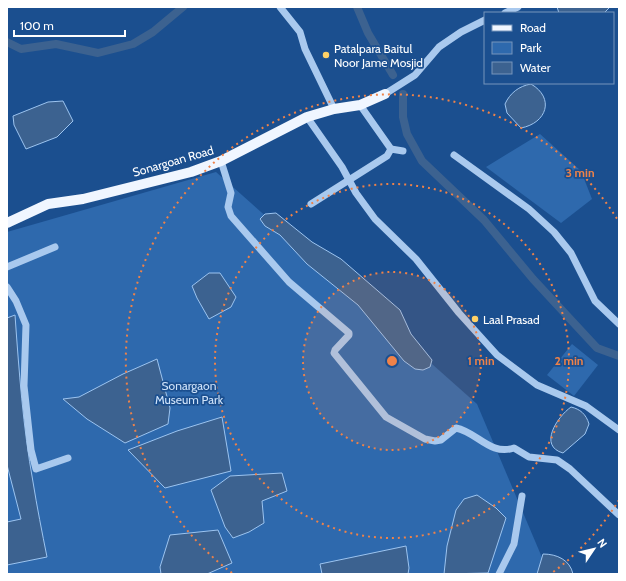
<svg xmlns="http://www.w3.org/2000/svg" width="626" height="581" font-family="Cabin,sans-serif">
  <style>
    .green { fill: #2e69ad }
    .water { fill: #3c6290; stroke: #9cc4f0 }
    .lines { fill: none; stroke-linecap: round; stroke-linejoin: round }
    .canal { stroke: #3c6290; stroke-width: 8 }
    .minor { stroke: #a9c9ee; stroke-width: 7 }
    .major { stroke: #f0f6ff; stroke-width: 10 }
    .ring { fill: none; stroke: #ee8249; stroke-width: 2; stroke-dasharray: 2 4 }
    .poi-dot { fill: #ffd166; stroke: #1b4f8f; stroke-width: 1.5 }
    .labels { text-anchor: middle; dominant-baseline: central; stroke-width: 3.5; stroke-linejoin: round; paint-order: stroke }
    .poi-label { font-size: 12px; fill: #fff; stroke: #1b4f8f; text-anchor: start }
    .street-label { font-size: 12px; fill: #fff; stroke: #1b4f8f }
    .park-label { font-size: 12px; fill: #cfe3fa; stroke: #1b4f8f }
    .centre { fill: #ee8249; stroke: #1b4f8f; stroke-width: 2 }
    .ring-label { font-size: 12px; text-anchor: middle; font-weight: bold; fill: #ee8249; stroke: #1b4f8f; stroke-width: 3.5; stroke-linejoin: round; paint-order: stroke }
  </style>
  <rect width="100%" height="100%" fill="#1b4f8f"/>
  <g class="green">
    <polygon points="540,134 581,171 592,199 561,223 486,167"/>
    <polygon points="216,172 477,404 549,574 7,574 7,232"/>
    <polygon points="572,344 598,365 574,396 547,375"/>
  </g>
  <g class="water">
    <polygon points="557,7 610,7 604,13 559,13"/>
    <path d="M531 84C555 98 547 123 521 128L507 113 505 104C510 93 519 86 531 84Z"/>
    <polygon points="63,101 73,121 57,137 26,149 14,125 13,116 48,102"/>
    <polygon points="276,213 312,242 341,259 400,310 411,334 432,360 430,367 423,370 415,369 404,361 358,305 307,264 280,235 265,226 260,219 265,214"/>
    <polygon points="209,273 220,273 236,297 231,307 209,319 197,298 192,286"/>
    <path d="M15 315C19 371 23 427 33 482 37 507 42 532 47 557L7 565V522L21 519 7 465V318Z"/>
    <polygon points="157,359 170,408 168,424 125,443 87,419 63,399 79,397 123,374"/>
    <path d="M571 407C580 409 586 414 589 424L585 434 563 453C538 446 557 417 571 407Z"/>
    <polygon points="222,417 231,471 165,488 128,450 177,431"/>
    <polygon points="282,473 287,491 262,501 264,523 249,532 233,538 225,527 211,490 230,476"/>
    <polygon points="477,495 496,508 506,518 488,573 444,574 447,546 456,510 464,499"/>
    <polygon points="218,530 232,563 207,574 161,574 160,567 170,535"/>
    <polygon points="406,546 409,568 408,574 322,574 320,564"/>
    <path d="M543 554C557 554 570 560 573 574H537Z"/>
  </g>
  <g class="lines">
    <g class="canal">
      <polyline points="357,7 368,33 393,75"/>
      <polyline points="7,42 21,49 56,44 98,53 133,44 153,32 183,7"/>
      <polyline points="403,94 403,117 407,134 422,161 484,220 533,279 597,348 619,356"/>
    </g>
    <g class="minor">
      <polyline points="280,7 300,32 305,49 334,109"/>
      <polyline points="505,13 518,7"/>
      <polyline points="385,94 415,75 439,47 461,32 485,20"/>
      <polyline points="360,105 391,149 403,151"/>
      <polyline points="307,117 342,167 356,193 375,219 416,259 459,313 497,355 537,385 586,406 619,430"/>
      <polyline points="454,155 529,209 554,232 571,253 595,301 619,324"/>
      <path d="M221 161 231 193 228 207 231 216 289 282 349 333V335L335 350 334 353 386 417 425 439 435 441 441 440 456 428C477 432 490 456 514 448L529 457 557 460 570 469 619 515"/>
      <polyline points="311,204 387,156 391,149"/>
      <polyline points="7,267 55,247"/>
      <polyline points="7,287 16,301 26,325 24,386 31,450 36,469 68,458"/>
      <polyline points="499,574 514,544 522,496"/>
    </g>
    <polyline class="major" points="7,223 48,204 83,199 191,172 221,161 307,117 334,109 360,105 385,94"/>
  </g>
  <circle cx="392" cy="361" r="89" fill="#ee8249" fill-opacity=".12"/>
  <g class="ring">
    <circle cx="392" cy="361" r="89"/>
    <circle cx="392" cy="361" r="177"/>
    <path d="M619 500A266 266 0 0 1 552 573M232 573A266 266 0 1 1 619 222"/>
  </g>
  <g class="poi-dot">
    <circle cx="326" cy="55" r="4"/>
    <circle cx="475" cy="319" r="4"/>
  </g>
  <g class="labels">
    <g class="poi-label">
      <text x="334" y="48">Patalpara Baitul<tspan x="334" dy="14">Noor Jame Mosjid</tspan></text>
      <text x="483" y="319">Laal Prasad</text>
    </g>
    <g class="street-label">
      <text transform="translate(173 161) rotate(-16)">Sonargoan Road</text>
    </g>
    <g class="park-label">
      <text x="189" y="385">Sonargaon<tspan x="189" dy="14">Museum Park</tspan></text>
    </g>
  </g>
  <circle cx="392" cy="361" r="6" class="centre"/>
  <g class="ring-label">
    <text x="580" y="177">3 min</text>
    <text x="481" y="365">1 min</text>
    <text x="569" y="365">2 min</text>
  </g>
  <rect width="626" height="581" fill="none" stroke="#ffffff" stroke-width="16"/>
  <rect x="484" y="12" width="130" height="72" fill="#1b4f8f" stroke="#7695bc"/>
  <rect x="492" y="25" width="20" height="6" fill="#f0f6ff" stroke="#7695bc"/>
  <text x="520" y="32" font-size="12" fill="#ffffff">Road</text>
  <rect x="492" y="42" width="20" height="12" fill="#2e69ad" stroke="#7695bc"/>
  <text x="520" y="52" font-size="12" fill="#ffffff">Park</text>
  <rect x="492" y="62" width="20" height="12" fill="#3c6290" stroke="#7695bc"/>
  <text x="520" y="72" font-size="12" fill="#ffffff">Water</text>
  <g transform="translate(594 549) rotate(55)" stroke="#1b4f8f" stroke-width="3" paint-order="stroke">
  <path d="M0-3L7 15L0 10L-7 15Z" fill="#ffffff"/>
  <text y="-6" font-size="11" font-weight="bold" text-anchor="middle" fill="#ffffff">N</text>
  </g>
  <path d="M14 30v6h111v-6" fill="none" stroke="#ffffff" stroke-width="2"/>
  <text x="20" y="30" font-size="12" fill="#ffffff" stroke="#1b4f8f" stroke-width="3" paint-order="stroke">100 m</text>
</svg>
